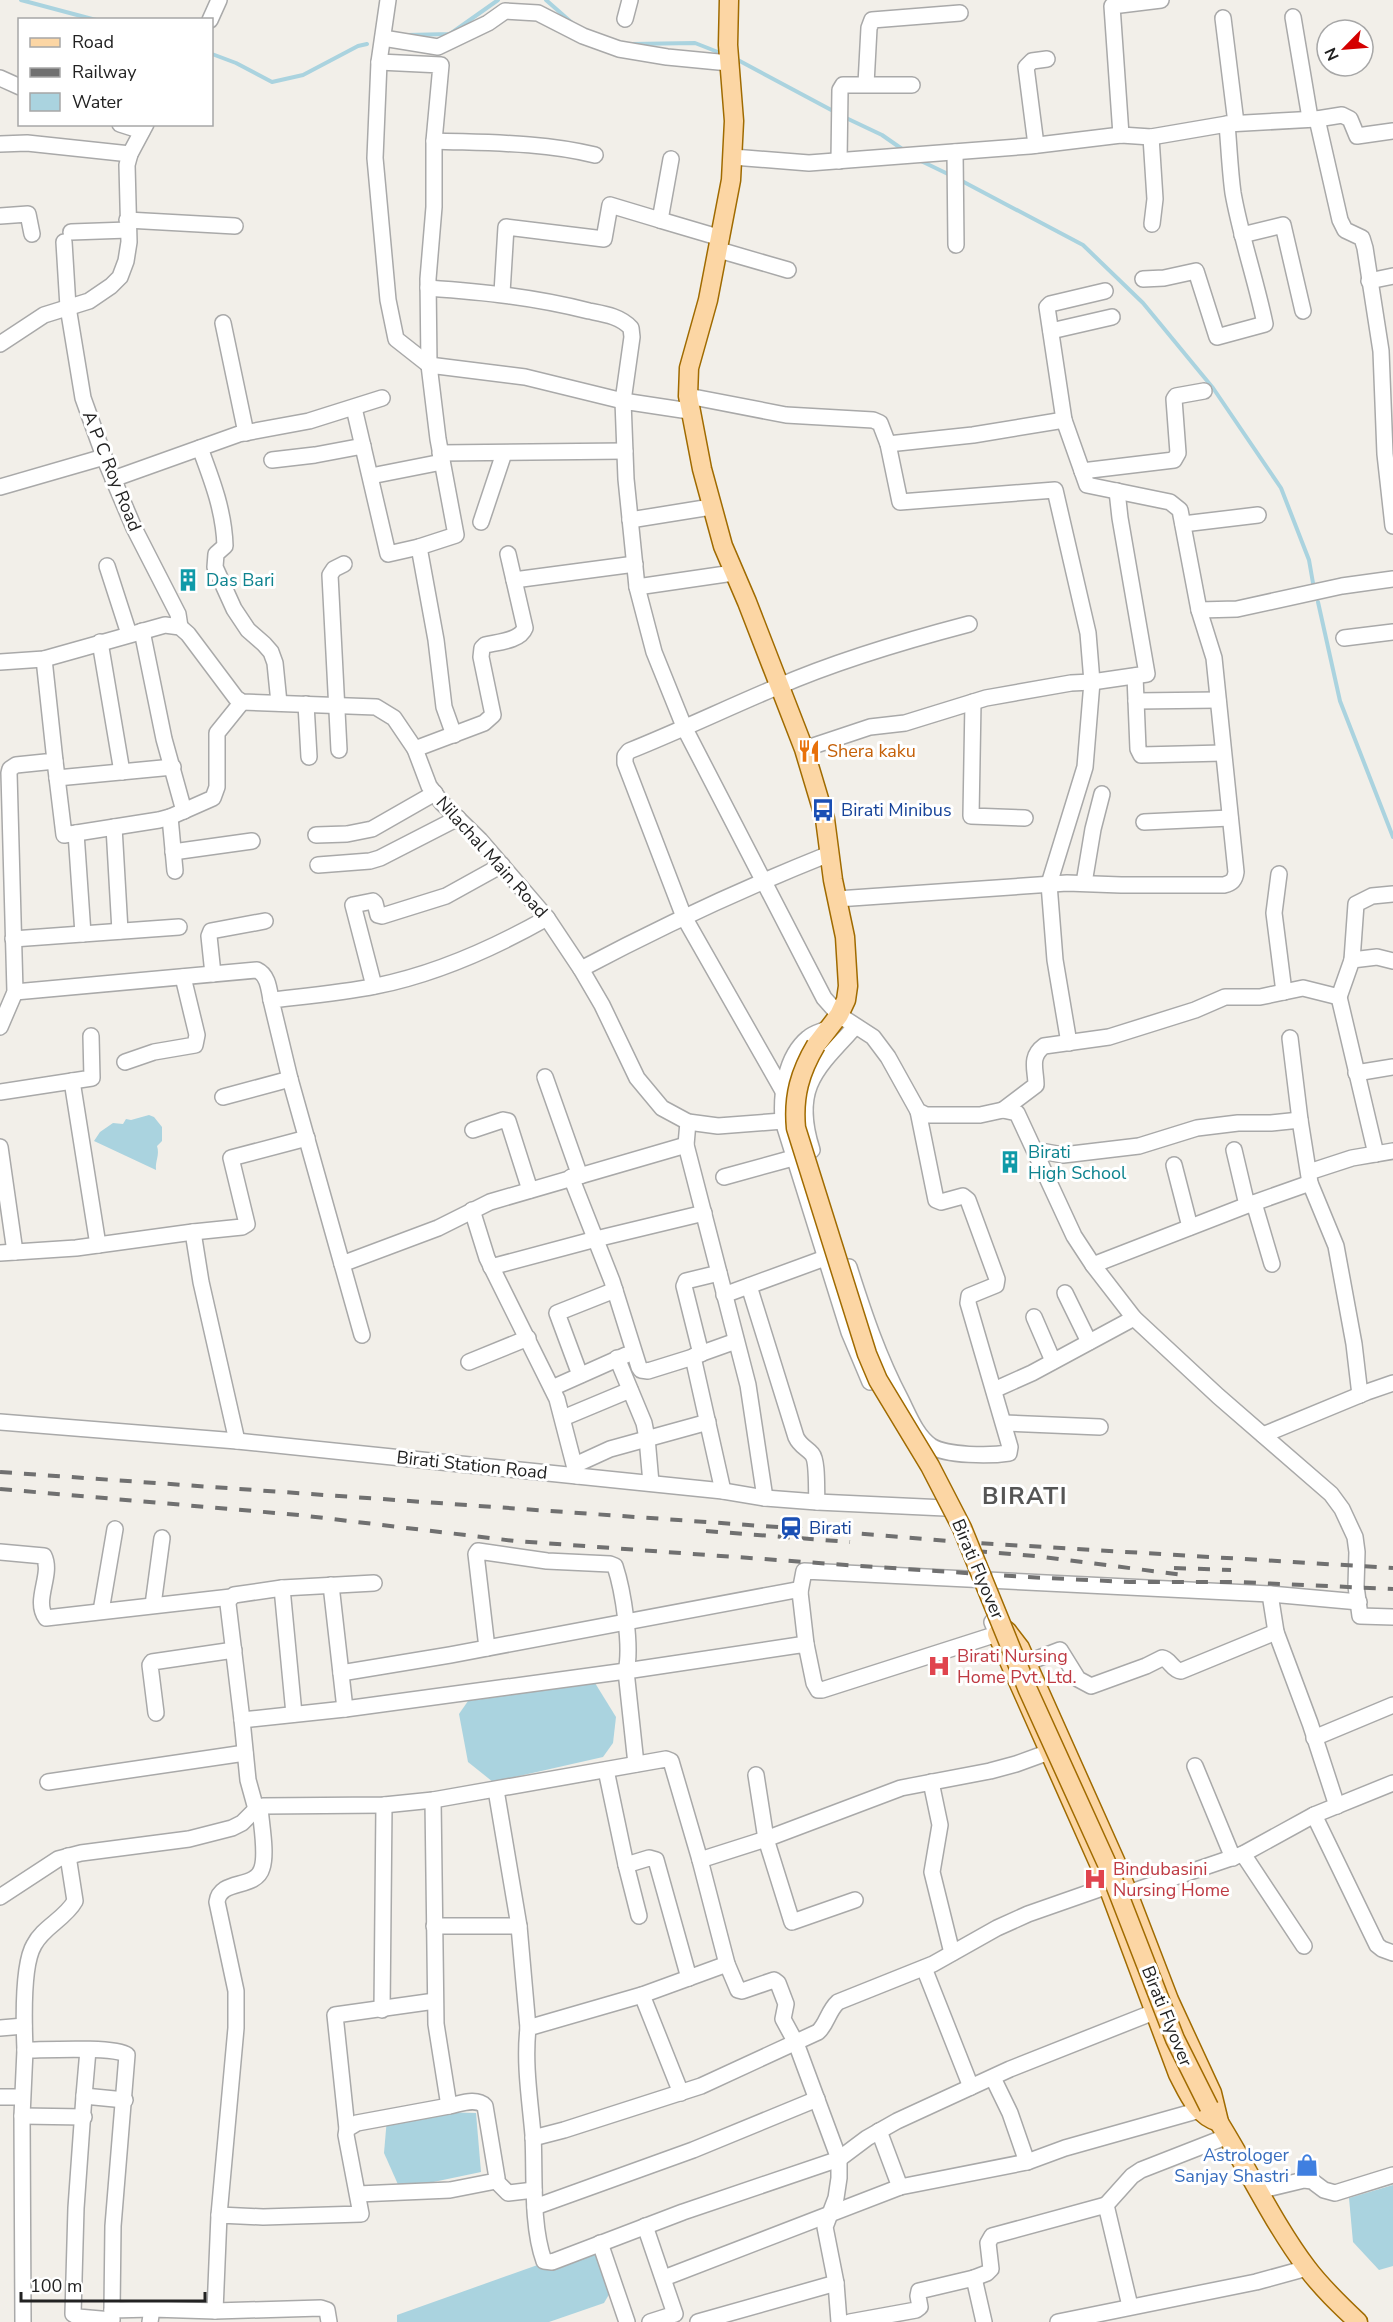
<svg xmlns="http://www.w3.org/2000/svg" width="1393" height="2322" font-family="'Nunito Sans',sans-serif">
  <style>
    .water { fill: #aad3df }
    .lines { fill: none; stroke-linecap: round; stroke-linejoin: round }
    .stream { stroke: #aad3df; stroke-width: 4 }
    .minor-casing { stroke: #a9a9a9; stroke-width: 18 }
    .major-casing { stroke: #a06b00; stroke-width: 21 }
    .minor { stroke: #fff; stroke-width: 15 }
    .major { stroke: #fcd6a4; stroke-width: 18 }
    .rail { stroke: #707070; stroke-width: 4; stroke-dasharray: 12 12; stroke-linecap: butt }
    .major-bridge-casing { stroke: #a06b00; stroke-width: 21; stroke-linecap: butt }
    .major-bridge { stroke: #fcd6a4; stroke-width: 18 }
    .labels { text-anchor: middle; dominant-baseline: central; stroke-width: 6; stroke-linejoin: round; paint-order: stroke }
    .street-label { font-size: 18px; fill: #222; stroke: #fff }
    .culture-label { font-size: 18px; fill: #0d838f; stroke: #fff; text-anchor: start }
    .food-label { font-size: 18px; fill: #c56008; stroke: #fff; text-anchor: start }
    .transit-label { font-size: 18px; fill: #164399; stroke: #fff; text-anchor: start }
    .health-label { font-size: 18px; fill: #be3a42; stroke: #fff; text-anchor: start }
    .shop-label { font-size: 18px; fill: #366cbe; stroke: #fff; text-anchor: end }
    .district-label { font-size: 24px; font-weight: bold; letter-spacing: 1.5px; fill: #555; stroke: #fff }
  </style>
  <rect width="100%" height="100%" fill="#f2efe9"/>
  <g class="water">
    <path d="M149 1115 154 1117 162 1127V1141L157 1146C160 1155 155 1161 156 1170L94 1141 100 1132 113 1123 123 1124 126 1119 131 1120Z"/>
    <polygon points="595,1683 616,1717 613,1743 603,1757 493,1782 468,1762 459,1714 468,1701"/>
    <polygon points="403,2111 476,2113 481,2172 400,2189 384,2153 387,2118"/>
    <polygon points="1393,2185 1393,2266 1379,2270 1353,2242 1349,2198"/>
    <polygon points="591,2246 600,2258 611,2291 604,2303 549,2322 397,2322 397,2315"/>
  </g>
  <g class="lines">
    <g class="stream">
      <polyline points="21,0 96,20"/>
      <polyline points="546,0 571,22"/>
      <polyline points="407,35 450,34 498,0"/>
      <polyline points="631,44 695,43 723,54"/>
      <polyline points="212,54 236,63 272,82 303,75 358,46 367,44"/>
      <polyline points="736,59 835,112"/>
      <polyline points="844,117 882,135 905,151"/>
      <polyline points="919,160 950,175"/>
      <polyline points="960,180 1083,245 1143,303 1213,388 1281,488 1309,560 1313,583"/>
      <polyline points="1318,602 1340,701 1393,837"/>
    </g>
    <g class="minor-casing">
      <g id="minor">
        <polyline points="388,0 379,62 441,65 434,141 434,207 428,279 429,365"/>
        <polyline points="1293,17 1310,118"/>
        <polyline points="1223,18 1236,123"/>
        <polyline points="625,19 630,0"/>
        <polyline points="210,20 219,0"/>
        <polyline points="383,38 438,47 488,23 505,11 538,13 583,36 619,49 667,57 729,63"/>
        <polyline points="379,62 375,158 388,300 396,339 429,365"/>
        <polyline points="0,78 20,87"/>
        <polyline points="866,84 869,28 872,20 960,13"/>
        <polyline points="1317,119 1340,220 1345,230 1362,238 1365,248 1381,351 1385,454 1393,526"/>
        <polyline points="120,124 142,131"/>
        <polyline points="1121,135 1112,6 1161,0"/>
        <polyline points="1151,137 1155,199 1152,224"/>
        <path d="M434 141C488 143 542 142 595 155"/>
        <polyline points="0,144 27,143 130,154"/>
        <polyline points="1036,145 1026,67 1032,61 1047,59"/>
        <polyline points="955,152 956,245"/>
        <polyline points="733,157 809,163 1030,146 1121,135 1151,137 1227,124 1317,119 1342,115 1350,119 1357,136 1393,131"/>
        <polyline points="839,161 840,90 843,85 912,85"/>
        <polyline points="0,216 28,214 32,234"/>
        <polyline points="127,220 235,226"/>
        <polyline points="660,220 721,238"/>
        <polyline points="71,232 128,230"/>
        <polyline points="1242,235 1283,225 1303,311"/>
        <polyline points="64,242 68,307 83,398 106,462 134,528 178,614 180,627"/>
        <polyline points="719,250 788,270"/>
        <path d="M1143 279 1164 278 1196 271 1217 337 1265 324C1256 280 1241 238 1233 193 1230 171 1229 147 1227 124"/>
        <polyline points="1369,281 1393,276"/>
        <path d="M428 288C484 292 534 297 589 311 604 314 620 316 631 328L632 337 623 401 525 377 429 365 438 439 456 535 419 547 436 640 444 707 454 735"/>
        <polyline points="502,293 506,227 604,239 610,205 660,220 671,159"/>
        <polyline points="223,323 246,433"/>
        <polyline points="1051,331 1112,317"/>
        <polyline points="0,344 44,315 89,301 111,286 120,277 126,261 129,242 127,165 130,154 146,124"/>
        <polyline points="688,396 786,415 873,420 880,423 888,444 900,502 1055,490 1088,633 1092,682 1085,767 1049,884 1055,960 1069,1043"/>
        <polyline points="354,408 388,554 419,547"/>
        <polyline points="689,411 623,401 626,479 637,587 654,652 685,729 824,998 839,1015 873,1037 888,1057 918,1111 926,1115 980,1115 1003,1110 1017,1113 1074,1236 1093,1265 1134,1318 1218,1396 1331,1494 1342,1509 1355,1537 1357,1552 1356,1586 1360,1616 1393,1617"/>
        <polyline points="888,444 973,435 1064,420 1047,307 1050,304 1105,291"/>
        <path d="M200 448C212 480 224 511 225 546L216 554 215 567 234 609 248 630 264 644 271 652 275 663 279 703"/>
        <polyline points="440,453 625,451"/>
        <polyline points="272,460 315,455 363,446"/>
        <polyline points="1082,471 1174,460 1178,453 1174,399 1176,396 1204,391"/>
        <polyline points="371,476 442,462"/>
        <polyline points="113,479 239,434 309,421 382,398"/>
        <polyline points="0,487 104,457"/>
        <polyline points="630,520 711,507"/>
        <polyline points="481,522 504,453"/>
        <polyline points="1183,524 1258,515"/>
        <polyline points="107,566 129,634"/>
        <polyline points="514,580 635,564"/>
        <polyline points="637,587 733,573"/>
        <polyline points="1199,610 1237,609 1342,586 1393,579"/>
        <polyline points="142,631 164,739 184,811"/>
        <polyline points="1344,638 1393,632"/>
        <polyline points="100,642 122,772"/>
        <polyline points="0,662 44,659 165,625 180,627 188,634 236,698 242,702 376,707 394,718 415,749 429,786 442,803 480,840 547,918 581,969 602,1005 637,1078 662,1108 688,1122 718,1126 783,1121"/>
        <polyline points="1135,676 1138,749 1141,755 1223,753"/>
        <polyline points="1136,701 1218,700"/>
        <polyline points="973,702 971,816 1025,818"/>
        <polyline points="306,704 309,757"/>
        <path d="M415 749 484 723 493 715 481 657 482 648 485 645C498 642 520 641 525 628L508 554"/>
        <polyline points="804,749 870,727 905,723 986,698 1071,683 1092,682 1147,674 1120,518 1117,491"/>
        <polyline points="339,750 330,575 334,569 344,564"/>
        <polyline points="55,761 64,835 159,820 170,817 213,798 217,787 217,733 242,702"/>
        <polyline points="57,778 173,767"/>
        <polyline points="170,817 175,871"/>
        <polyline points="1144,822 1230,818"/>
        <polyline points="114,827 120,931"/>
        <polyline points="76,833 83,934"/>
        <polyline points="316,835 347,834 372,829 435,793"/>
        <polyline points="173,852 252,841"/>
        <polyline points="318,865 370,861 380,858 458,818"/>
        <polyline points="1279,874 1274,913 1284,992"/>
        <polyline points="1084,883 1093,829 1102,794"/>
        <path d="M837 899 1067 883 1121 885H1224C1232 883 1235 880 1236 872L1214 658 1199 610 1180 510 1170 502 1087 485 1064 420"/>
        <path d="M547 918C494 948 436 974 376 986 342 993 306 996 271 1000L290 1079 342 1264 438 1228 490 1202 686 1145"/>
        <polyline points="13,939 179,927"/>
        <polyline points="1352,960 1356,904 1372,896 1393,894"/>
        <path d="M581 969C662 926 744 888 829 854"/>
        <polyline points="213,974 209,936 211,931 265,921"/>
        <polyline points="374,986 353,905 373,901 375,903 378,915 382,916 446,896 502,865"/>
        <path d="M15 992 257 970C268 975 269 989 271 1000"/>
        <polyline points="1339,997 1376,1154"/>
        <polyline points="0,1027 15,992 9,773 10,769 16,765 55,761 44,659"/>
        <path d="M829 1028C823 1031 813 1033 808 1038 785 1057 781 1094 783 1121L849 1332 870 1382"/>
        <polyline points="1290,1038 1300,1120"/>
        <polyline points="125,1062 154,1052 195,1045 197,1035 183,977"/>
        <polyline points="1356,1073 1393,1067"/>
        <polyline points="545,1077 580,1176"/>
        <polyline points="72,1081 98,1245"/>
        <path d="M783 1091 684 917 625 763V756L629 751C679 731 727 708 777 687 839 660 904 641 969 624"/>
        <polyline points="0,1092 92,1078 91,1036"/>
        <polyline points="223,1097 290,1079"/>
        <path d="M1003 1110 1036 1085C1036 1070 1029 1057 1044 1046L1109 1037 1195 1010 1225 997H1260L1303 988 1339 997 1352 960 1377 957 1393 961"/>
        <polyline points="688,1122 686,1145 748,1385 765,1498"/>
        <polyline points="473,1130 503,1120 508,1121 530,1190"/>
        <polyline points="0,1147 15,1252"/>
        <path d="M812 1150C792 1088 816 1069 855 1027"/>
        <polyline points="1035,1150 1063,1155 1139,1146 1197,1128 1238,1123 1271,1123 1300,1120 1310,1183 1336,1246 1354,1344 1360,1395"/>
        <polyline points="1234,1150 1247,1205"/>
        <polyline points="1174,1165 1190,1227"/>
        <polyline points="1309,1172 1352,1158 1393,1151"/>
        <polyline points="571,1177 612,1281 639,1367 641,1370 648,1371 693,1357 723,1491"/>
        <polyline points="724,1177 793,1158"/>
        <polyline points="1254,1203 1272,1264"/>
        <polyline points="472,1210 487,1258 557,1399 577,1476"/>
        <polyline points="193,1232 242,1227 247,1224 231,1158 307,1138"/>
        <polyline points="0,1253 76,1248 193,1232 201,1282 237,1441"/>
        <polyline points="342,1264 362,1335"/>
        <polyline points="1093,1265 1245,1206 1310,1183"/>
        <polyline points="491,1267 596,1239 704,1213"/>
        <path d="M849 1267C864 1314 878 1356 901 1400 909 1416 916 1435 931 1446 947 1456 990 1456 1009 1453L1010 1447 968 1303 969 1296 996 1285 997 1279 968 1200 963 1196 941 1202 936 1200 918 1111"/>
        <path d="M749 1286 796 1437C800 1446 807 1448 812 1454 818 1461 816 1492 817 1502"/>
        <polyline points="1065,1293 1089,1342"/>
        <polyline points="724,1295 825,1258"/>
        <polyline points="1034,1317 1053,1361"/>
        <polyline points="701,1354 684,1286 686,1281 719,1273"/>
        <polyline points="694,1356 736,1341"/>
        <polyline points="617,1358 644,1423 647,1438 651,1483"/>
        <polyline points="469,1362 528,1338"/>
        <polyline points="580,1375 557,1313 615,1290"/>
        <polyline points="552,1388 626,1355"/>
        <polyline points="994,1390 1032,1373 1134,1318"/>
        <polyline points="563,1418 630,1390"/>
        <polyline points="0,1422 237,1441 723,1491 765,1498 817,1502 945,1508"/>
        <polyline points="1004,1423 1100,1427"/>
        <polyline points="1263,1435 1367,1392 1393,1383"/>
        <polyline points="575,1465 610,1449 708,1422"/>
        <path d="M0 1552 44 1556C53 1575 33 1600 46 1618L231 1597"/>
        <polyline points="331,1585 345,1709"/>
        <polyline points="282,1588 294,1714"/>
        <polyline points="800,1592 804,1571 1270,1594 1359,1602"/>
        <polyline points="1270,1594 1276,1632 1310,1723 1337,1806"/>
        <polyline points="153,1605 162,1538"/>
        <polyline points="101,1611 115,1529"/>
        <path d="M1026 1663 1060 1650 1078 1679 1091 1686 1146 1666 1162 1658C1170 1659 1172 1670 1181 1671L1276 1632"/>
        <polyline points="341,1673 450,1655 796,1590 800,1592 806,1644"/>
        <polyline points="156,1713 150,1665 152,1662 234,1650"/>
        <polyline points="242,1720 228,1604 229,1600 234,1595 282,1588 374,1583"/>
        <polyline points="1314,1738 1393,1705"/>
        <polyline points="636,1764 626,1671 806,1644 814,1683 818,1690 822,1690 997,1634 992,1622"/>
        <polyline points="1195,1766 1233,1858"/>
        <polyline points="606,1770 626,1865 649,1858 656,1860 689,1978"/>
        <polyline points="756,1775 766,1839 792,1922 855,1900"/>
        <polyline points="48,1782 245,1753"/>
        <polyline points="931,1782 940,1825 932,1872 952,1953"/>
        <polyline points="496,1790 519,1926 528,2028"/>
        <path d="M256 1809 248 1780 242 1720 345 1709 626 1671C632 1647 623 1590 615 1566L610 1564 547 1561 478 1551 476 1554 487 1648"/>
        <polyline points="1314,1815 1377,1945 1382,1949 1393,1953"/>
        <polyline points="1243,1854 1304,1946"/>
        <path d="M68 1856 75 1901C65 1919 43 1927 34 1945 22 1965 24 2026 25 2050 43 2050 115 2046 127 2055L113 2226 112 2310"/>
        <polyline points="700,1860 727,1964 738,1990 742,1991 774,1980 778,1983 786,2004 783,2019 796,2043 839,2159 839,2178 836,2198 825,2227 836,2283 839,2322"/>
        <polyline points="626,1865 639,1916"/>
        <polyline points="1119,1896 1243,1854 1314,1815 1393,1783"/>
        <polyline points="0,1897 58,1859 81,1853 189,1839 232,1828 242,1823 256,1809 263,1806 384,1805 433,1800 666,1759 671,1761 700,1860 766,1839 901,1788 990,1771 1016,1764 1049,1752"/>
        <polyline points="434,1926 519,1926"/>
        <path d="M727 1964 642 1995 528 2028C524 2064 530 2100 533 2135 535 2173 531 2225 544 2261L552 2262 683 2212 839 2159 867 2138 897 2121 1010 2069 1154 2012"/>
        <polyline points="924,1968 971,2087"/>
        <polyline points="642,1995 681,2093"/>
        <polyline points="382,2010 384,1805"/>
        <polyline points="0,2028 24,2026"/>
        <polyline points="993,2078 1010,2113 1027,2162"/>
        <polyline points="84,2096 88,2050"/>
        <polyline points="0,2097 22,2097"/>
        <polyline points="22,2116 84,2117"/>
        <polyline points="347,2129 335,2015 435,2001"/>
        <polyline points="879,2131 900,2187"/>
        <path d="M533 2138 564 2130 701 2086 818 2032C827 2024 828 2011 838 2002L933 1964 997 1928 1028 1914 1108 1886"/>
        <polyline points="496,2181 508,2193 534,2190"/>
        <polyline points="1258,2191 1304,2180 1312,2181 1324,2190 1335,2193 1393,2175"/>
        <path d="M358 2194 450 2190 496 2181 497 2178 485 2106C476 2097 460 2104 449 2106L436 2024 433 1800"/>
        <polyline points="1106,2205 1132,2176 1141,2170 1228,2136"/>
        <polyline points="535,2207 693,2150 817,2099"/>
        <path d="M219 2215 236 2028V1991L217 1902C220 1878 256 1890 262 1868 267 1853 261 1824 260 1807"/>
        <polyline points="645,2226 675,2314 650,2322"/>
        <polyline points="600,2243 627,2322"/>
        <polyline points="664,2278 900,2187 1027,2162 1065,2148 1200,2110"/>
        <polyline points="974,2278 987,2273 991,2269 988,2243 992,2236 1106,2205 1130,2306"/>
        <polyline points="215,2311 321,2308 327,2310 329,2322"/>
        <polyline points="112,2318 112,2310 152,2309"/>
        <polyline points="112,2320 78,2317 73,2314 76,2208 84,2096 125,2100"/>
        <polyline points="23,2322 22,2116 25,2050"/>
        <polyline points="150,2322 152,2309 215,2311 219,2215 263,2217 361,2214 346,2135 347,2129 357,2123 449,2106"/>
        <polyline points="698,2322 836,2283"/>
        <polyline points="850,2322 916,2310 920,2307 918,2296 919,2291 974,2278 984,2322"/>
        <polyline points="1058,2322 1256,2282 1307,2268"/>
      </g>
    </g>
    <g class="major-casing">
      <g id="major">
        <polyline points="729,0 728,45 734,121 731,180 708,300 689,368 688,396 702,469 723,546 747,602 804,749 825,819 833,880 845,937 848,986 846,1000 839,1015 816,1045"/>
        <path d="M1007 1631 1020 1648 1117 1865 1169 2000 1212 2093 1219 2122C1197 2116 1188 2093 1178 2074L1101 1868 997 1634Z"/>
        <path d="M1213 2113C1246 2164 1271 2220 1307 2268 1322 2288 1340 2305 1358 2322"/>
      </g>
    </g>
    <use href="#minor" class="minor"/>
    <use href="#major" class="major"/>
    <g class="rail">
      <polyline points="0,1472 791,1528 961,1542 1393,1568"/>
      <polyline points="0,1489 299,1515 515,1541 846,1565 1026,1577 1130,1582 1237,1582 1393,1589"/>
      <polyline points="706,1531 850,1542"/>
      <polyline points="975,1551 1035,1556 1184,1575"/>
      <polyline points="1174,1568 1231,1570"/>
    </g>
    <g class="major-bridge-casing">
      <path id="major-bridge" d="M816 1045C800 1072 793 1096 796 1128L867 1354 878 1380 930 1466 962 1528 1028 1690 1107 1864 1175 2039 1209 2107"/>
    </g>
    <use href="#major-bridge" class="major-bridge"/>
  </g>
  <defs>
    <g id="building-bare" transform="scale(1.8)"><path d="M-4-6H4V6H1V3H-1V6H-4ZM-2.5-4.3h1.7v1.8h-1.7ZM.8-4.3h1.7v1.8H.8ZM-2.5-1h1.7V.8h-1.7ZM.8-1h1.7V.8H.8Z" fill="#0f9aa8" stroke="#fff" stroke-width="2.5" paint-order="stroke"/></g>
    <g id="restaurant-bare" transform="scale(1.8)"><path d="M-5-6h1v4h1v-4h1v4h1v-4h1v5L-1.5 .5V6h-2V.5L-5-1ZM5-6V6H3V1.5H1.5Q1.5-4 5-6Z" fill="#e8710a" stroke="#fff" stroke-width="2.5" paint-order="stroke"/></g>
    <g id="bus-bare" transform="scale(1.8)"><path d="M-5-6H5V4H4V6H2V4H-2V6H-4V4H-5ZM-3.5-4V0h7V-4ZM-3.5 1.2v1.5H-2V1.2ZM2 1.2v1.5H3.5V1.2Z" fill="#1a4fb4" stroke="#fff" stroke-width="2.5" paint-order="stroke"/></g>
    <g id="station-bare" transform="scale(1.8)"><path d="M-3-6H3Q5-6 5-4V2Q5 4 3 4L4.5 6H3L1.5 4h-3L-3 6H-4.5L-3 4Q-5 4-5 2V-4Q-5-6-3-6ZM-3.5-4v3h7v-3ZM-3.5 1v1.5H-2V1ZM2 1v1.5H3.5V1Z" fill="#1a4fb4" stroke="#fff" stroke-width="2.5" paint-order="stroke"/></g>
    <g id="hospital-bare" transform="scale(1.8)"><path d="M-5-5h3v3.5h4V-5h3V5h-3V1.5h-4V5h-3Z" fill="#e0444e" stroke="#fff" stroke-width="2.5" paint-order="stroke"/></g>
    <g id="shop-bare" transform="scale(1.8)"><path d="M-5-2.5h2.3a2.7 3.5 0 0 1 5.4 0H5L5.5 6h-11ZM-1.5-2.5h3a1.5 2.3 0 0 0-3 0Z" fill="#3f7fe0" stroke="#fff" stroke-width="2.5" paint-order="stroke"/></g>
  </defs>
  <g fill-rule="evenodd">
    <use href="#building-bare" x="188" y="580"/>
    <use href="#restaurant-bare" x="809" y="751"/>
    <use href="#bus-bare" x="823" y="810"/>
    <use href="#building-bare" x="1010" y="1162"/>
    <use href="#station-bare" x="791" y="1528"/>
    <use href="#hospital-bare" x="939" y="1666"/>
    <use href="#hospital-bare" x="1095" y="1879"/>
    <use href="#shop-bare" x="1307" y="2165"/>
  </g>
  <g class="labels">
    <g class="street-label">
      <text transform="translate(112 471) rotate(68)">A P C Roy Road</text>
      <text transform="translate(492 857) rotate(48)">Nilachal Main Road</text>
      <text transform="translate(472 1465) rotate(6)">Birati Station Road</text>
      <text transform="translate(978 1569) rotate(67)">Birati Flyover</text>
      <text transform="translate(1167 2016) rotate(68)">Birati Flyover</text>
    </g>
    <g class="culture-label">
      <text x="206" y="580">Das Bari</text>
      <text x="1028" y="1152">Birati<tspan x="1028" dy="21">High School</tspan></text>
    </g>
    <g class="food-label">
      <text x="827" y="751">Shera kaku</text>
    </g>
    <g class="transit-label">
      <text x="841" y="810">Birati Minibus</text>
      <text x="809" y="1528">Birati</text>
    </g>
    <g class="health-label">
      <text x="957" y="1656">Birati Nursing<tspan x="957" dy="21">Home Pvt. Ltd.</tspan></text>
      <text x="1113" y="1869">Bindubasini<tspan x="1113" dy="21">Nursing Home</tspan></text>
    </g>
    <g class="shop-label">
      <text x="1289" y="2155">Astrologer<tspan x="1289" dy="21">Sanjay Shastri</tspan></text>
    </g>
    <g class="district-label">
      <text x="1025" y="1496">BIRATI</text>
    </g>
  </g>
  <rect x="18" y="18" width="195" height="108" fill="#ffffff" stroke="#a7a7a7" stroke-width="1.5"/>
  <rect x="30" y="38" width="30" height="9" fill="#fcd6a4" stroke="#a7a7a7" stroke-width="1.5"/>
  <text x="72" y="48" font-size="18" fill="#222222">Road</text>
  <rect x="30" y="68" width="30" height="9" fill="#707070" stroke="#a7a7a7" stroke-width="1.5"/>
  <text x="72" y="78" font-size="18" fill="#222222">Railway</text>
  <rect x="30" y="93" width="30" height="18" fill="#aad3df" stroke="#a7a7a7" stroke-width="1.5"/>
  <text x="72" y="108" font-size="18" fill="#222222">Water</text>
  <g transform="translate(1345 48) rotate(245)"><circle r="28" fill="#ffffff" stroke="#a7a7a7" stroke-width="1.5"/>
  <path d="M0-4.5L10 22L0 15L-10 22Z" fill="#d40000"/>
  <text y="-9" font-size="16" font-weight="bold" text-anchor="middle" fill="#222222">N</text>
  </g>
  <path d="M21 2292v9h184v-9" fill="none" stroke="#222222" stroke-width="3"/>
  <text x="30" y="2292" font-size="18" fill="#222222" stroke="#ffffff" stroke-width="4.5" paint-order="stroke">100 m</text>
</svg>
